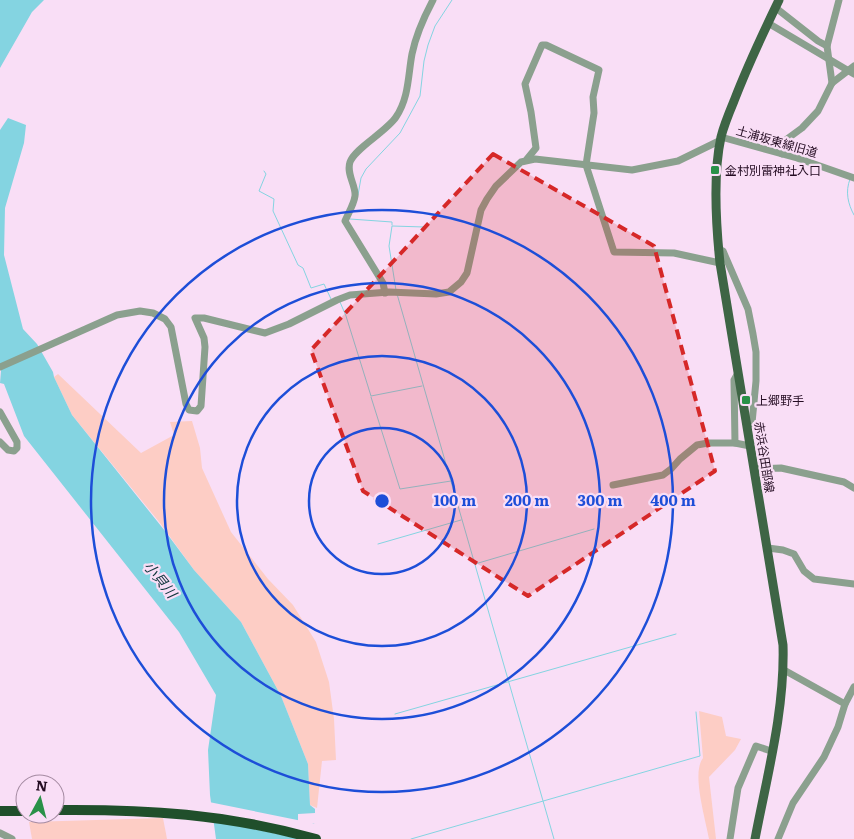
<svg xmlns="http://www.w3.org/2000/svg" width="854" height="839" font-family="Literata,'Noto Sans JP',serif">
  <style>
    .green { fill: #fdcdc5 }
    .water { fill: #84d4e1 }
    .pier { fill: #f9def6 }
    .lines { fill: none; stroke-linecap: round; stroke-linejoin: round }
    .stream { stroke: #84d4e1; stroke-width: 1 }
    .minor { stroke: #8ba08e; stroke-width: 7 }
    .major { stroke: #3e6545; stroke-width: 9 }
    .highway { stroke: #204f2b; stroke-width: 10 }
    .marked { fill: #d62828; fill-opacity: 0.2; stroke: #d62828; stroke-width: 4; stroke-dasharray: 10 6; stroke-linejoin: round }
    .ring { fill: none; stroke: #1d4ed8; stroke-width: 2.5 }
    .poi-dot { fill: #299148; stroke: #f9def6; stroke-width: 2 }
    .labels { text-anchor: middle; dominant-baseline: central; stroke-width: 4.5; stroke-linejoin: round; paint-order: stroke }
    .street-label { font-size: 12px; fill: #240c22; stroke: #f9def6 }
    .poi-label { font-size: 12px; fill: #240c22; stroke: #f9def6; text-anchor: start }
    .water-label { font-size: 14px; font-style: italic; fill: #0e353b; stroke: #f9def6 }
    .centre { fill: #1d4ed8; stroke: #f9def6; stroke-width: 2.5 }
    .ring-label { font-size: 15px; text-anchor: middle; font-weight: bold; fill: #1d4ed8; stroke: #f9def6; stroke-width: 4.5; stroke-linejoin: round; paint-order: stroke }
  </style>
  <rect width="100%" height="100%" fill="#f9def6"/>
  <g class="green">
    <polygon points="58,374 141,453 174,435 170,422 192,421 200,448 202,468 231,532 268,579 293,605 316,642 329,682 334,719 336,760 322,761 317,808 310,805 308,764 281,696 241,622 194,570 160,523 72,415 54,377"/>
    <path d="M699 711 722 717 726 736 741 739 735 750 709 777 716 839H709C706 820 691 773 703 758Z"/>
    <polygon points="163,818 167,839 32,839 29,822"/>
  </g>
  <g class="water">
    <polygon points="0,0 44,0 32,12 0,68"/>
    <polygon points="8,118 26,125 24,143 5,208 4,255 23,329 37,344 53,372 54,377 72,415 165,531 194,570 241,622 281,696 308,764 310,805 315,809 315,813 298,814 298,823 314,823 319,839 216,839 210,795 208,750 216,695 179,632 24,436 4,384 0,383 1,371 0,366 0,130"/>
  </g>
  <polygon class="pier" points="209,802 317,824 317,827 321,829 321,839 301,839 211,820"/>
  <g class="lines">
    <g class="stream">
      <polyline points="264,171 266,174 259,191 274,199 273,211 298,265 303,268 311,288 324,284 331,299"/>
      <path d="M850 179C845 192 848 204 854 215"/>
      <polyline points="358,195 361,178 366,169 400,133 420,96 424,61 428,45 435,26 452,0"/>
      <polyline points="350,219 392,222 392,225"/>
      <polyline points="396,290 389,246 392,226 424,227"/>
      <polyline points="397,294 554,839"/>
      <polyline points="340,302 346,316 371,396 422,386"/>
      <polyline points="371,397 400,489 451,481"/>
      <polyline points="378,544 461,520"/>
      <polyline points="475,564 594,529"/>
      <polyline points="395,714 676,634"/>
      <polyline points="411,839 700,756 696,712"/>
    </g>
    <g class="minor">
      <polyline points="776,8 818,41 827,46"/>
      <polyline points="768,23 854,74"/>
      <polyline points="832,83 827,46 839,0"/>
      <polyline points="721,137 797,158 854,178"/>
      <polyline points="782,154 787,139 802,128 818,111 832,83 854,66"/>
      <polyline points="527,159 536,148 531,112 525,84 542,45 546,45 599,70 593,97 594,113 586,165 614,252 674,253 720,263"/>
      <polyline points="718,249 723,251 748,309 753,334 756,352 756,381 752,423 747,426"/>
      <path d="M385 293 383 283 345 221C348 214 354 204 355 196 356 185 346 174 350 162 355 148 386 132 396 117 409 98 408 75 412 54 416 34 424 17 433 0"/>
      <polyline points="0,367 117,315 140,311 153,313 165,319 171,327 186,404 189,410 197,411 201,406 205,347 204,338 195,318 204,318 265,333 289,324 337,300 350,295 389,292 436,294 449,292 461,282 467,273 481,210 487,199 496,186 521,162 535,159 632,170 678,161 721,140"/>
      <polyline points="0,412 17,442 17,448 14,451 8,450 0,442"/>
      <polyline points="735,443 734,380 738,373"/>
      <polyline points="754,469 781,468 844,482 854,488"/>
      <polyline points="613,485 663,475 671,469 680,459 697,445 708,443 735,443 750,446"/>
      <polyline points="768,548 783,550 794,554 804,571 814,579 854,584"/>
      <polyline points="784,670 845,704"/>
      <polyline points="0,833 12,839"/>
      <polyline points="730,839 738,788 756,746 771,751"/>
      <polyline points="778,839 793,803 824,757 838,727 845,704 854,687"/>
    </g>
    <path class="major" d="M755 839C767 776 785 710 783 645L720 263C716 225 713 174 721 137 724 125 729 113 734 101 747 67 763 33 779 0"/>
    <g class="highway">
      <path d="M55 810C146 809 227 814 316 839"/>
      <polyline points="0,811 25,811"/>
    </g>
  </g>
  <path class="marked" d="M493 154 654 246 715 471 528 596 363 491 311 350Z"/>
  <g class="ring">
    <circle cx="382" cy="501" r="73"/>
    <circle cx="382" cy="501" r="145"/>
    <circle cx="382" cy="501" r="218"/>
    <circle cx="382" cy="501" r="291"/>
  </g>
  <g class="poi-dot">
    <rect x="710" y="165" width="10" height="10" rx="2.5"/>
    <rect x="741" y="395" width="10" height="10" rx="2.5"/>
  </g>
  <g class="labels">
    <g class="street-label">
      <text transform="translate(777 141) rotate(16)">土浦坂東線旧道</text>
      <text transform="translate(765 457) rotate(81)">赤浜谷田部線</text>
    </g>
    <g class="poi-label">
      <text x="725" y="170">金村別雷神社入口</text>
      <text x="756" y="400">上郷野手</text>
    </g>
    <g class="water-label">
      <text transform="translate(161 579) rotate(51)">小貝川</text>
    </g>
  </g>
  <circle cx="382" cy="501" r="8" class="centre"/>
  <g class="ring-label">
    <text x="455" y="506">100 m</text>
    <text x="527" y="506">200 m</text>
    <text x="600" y="506">300 m</text>
    <text x="673" y="506">400 m</text>
  </g>
  <g transform="translate(40 799) rotate(7)"><circle r="24" fill="#f9def6" stroke="#a48aa1"/>
  <path d="M0-4L9 19L0 12L-9 19Z" fill="#299148"/>
  <text y="-8" font-size="14" font-weight="bold" text-anchor="middle" fill="#240c22">N</text>
  </g>
</svg>
